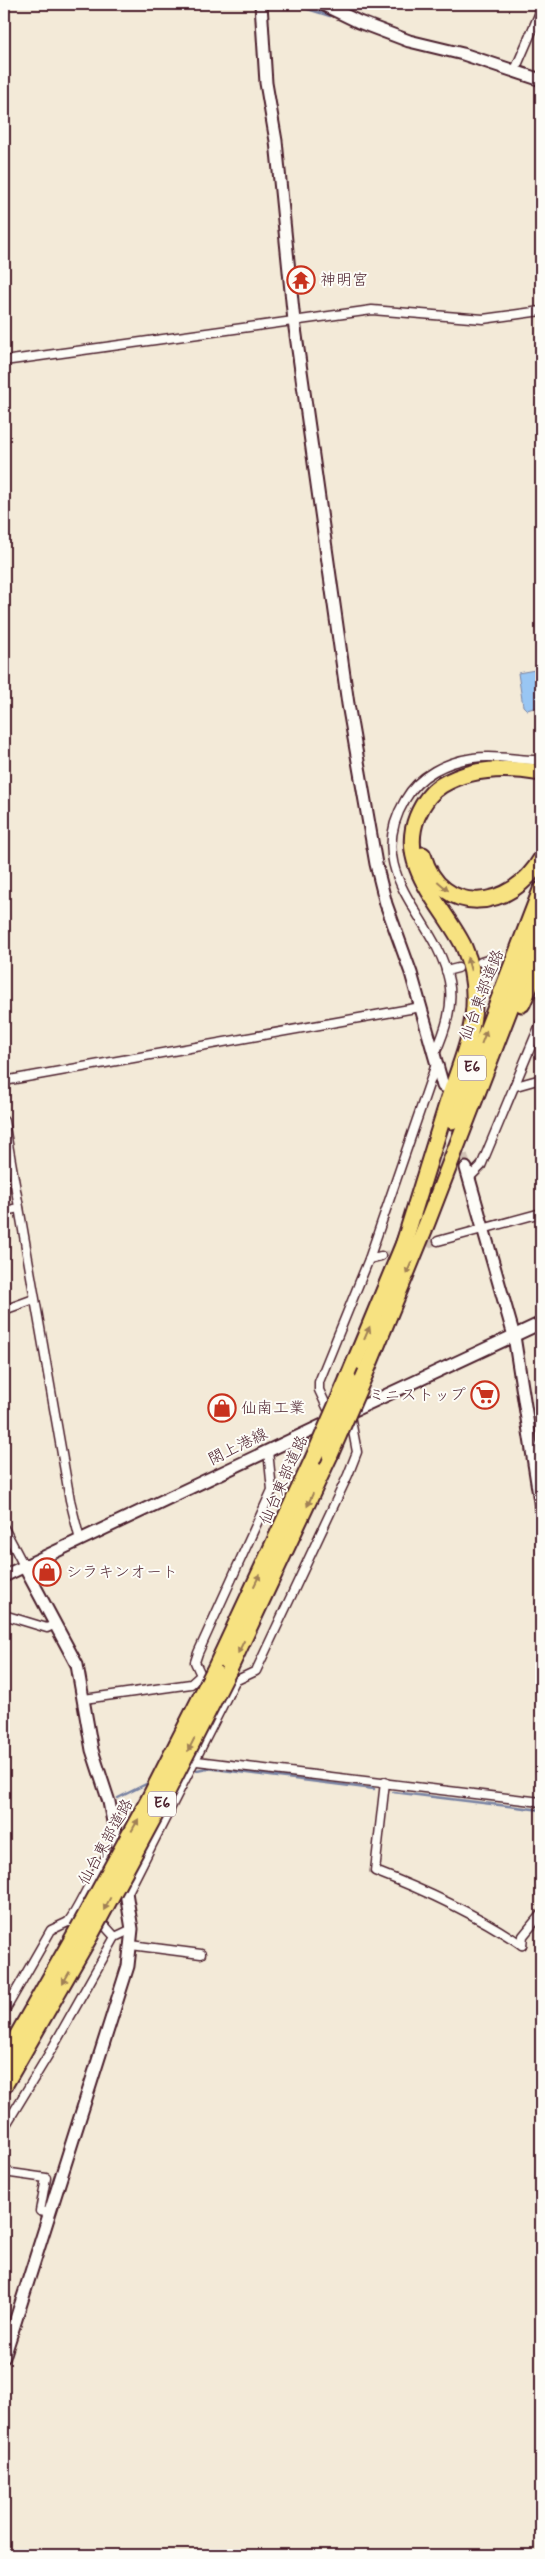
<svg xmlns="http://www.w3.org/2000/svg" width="545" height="2559" font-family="Mynerve,'Klee One',sans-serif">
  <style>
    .water { fill: #99c6f3; stroke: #7983a3 }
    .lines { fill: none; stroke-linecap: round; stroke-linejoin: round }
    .stream { stroke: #7983a3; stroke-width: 2.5 }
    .street-tunnel { stroke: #d1c1b5; stroke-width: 8; stroke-dasharray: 8 4; stroke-linecap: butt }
    .secondary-tunnel { stroke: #d1c1b5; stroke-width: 11; stroke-dasharray: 11 5.5; stroke-linecap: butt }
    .street-casing { stroke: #4a1f2b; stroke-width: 11 }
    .secondary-casing { stroke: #4a1f2b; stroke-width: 15 }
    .highway-casing { stroke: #4a1f2b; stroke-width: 19 }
    .street { stroke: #fdfcf7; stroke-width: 8 }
    .secondary { stroke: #fdfcf7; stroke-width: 11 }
    .highway { stroke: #f7e281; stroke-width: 15 }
    .highway-bridge-casing { stroke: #4a1f2b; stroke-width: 19; stroke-linecap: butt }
    .highway-bridge { stroke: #f7e281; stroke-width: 15 }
    .oneway { fill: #a08056 }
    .labels { text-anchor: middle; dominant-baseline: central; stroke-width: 4; stroke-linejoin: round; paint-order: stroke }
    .shield { fill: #fdfcf7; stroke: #806168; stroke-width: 1 }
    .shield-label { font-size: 15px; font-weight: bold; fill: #4a1f2b }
    .poi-label { font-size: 16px; fill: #4a1f2b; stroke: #fdfcf7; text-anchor: start }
    .street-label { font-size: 16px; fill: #4a1f2b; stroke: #fdfcf7 }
  </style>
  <rect width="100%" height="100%" fill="#f3ead8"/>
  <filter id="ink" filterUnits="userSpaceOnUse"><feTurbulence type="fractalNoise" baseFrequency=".02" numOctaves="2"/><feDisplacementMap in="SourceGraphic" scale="10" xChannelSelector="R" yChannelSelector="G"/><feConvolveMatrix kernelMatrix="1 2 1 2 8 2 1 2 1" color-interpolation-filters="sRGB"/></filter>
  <g filter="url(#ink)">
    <polygon class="water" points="541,669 541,706 527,710 523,706 518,673"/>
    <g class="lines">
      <g class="stream">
        <polyline points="292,4 330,16"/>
        <polyline points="197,1770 207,1768 374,1789"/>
        <polyline points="393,1792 541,1810"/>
        <polyline points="118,1798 148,1783"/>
      </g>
      <g class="street-tunnel">
        <polyline points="497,957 517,952"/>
        <polyline points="416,1247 438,1241"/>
        <polyline points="381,1256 401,1251"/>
      </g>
      <polyline class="secondary-tunnel" points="458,1139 466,1168"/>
      <g class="street-casing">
        <g id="street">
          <polyline points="515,70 541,10"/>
          <polyline points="4,361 372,310 483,319 541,311"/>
          <polyline points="481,962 497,957"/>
          <polyline points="446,971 458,968"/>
          <path d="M435 1054C445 1031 454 1006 449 981 436 916 361 875 405 800 419 775 446 762 473 758 496 754 519 761 541 760"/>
          <polyline points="4,1081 421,1007"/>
          <polyline points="516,1086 541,1079"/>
          <polyline points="4,1121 70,1500 80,1540"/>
          <polyline points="469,1178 481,1166 541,1022"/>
          <polyline points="4,1211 19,1208"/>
          <polyline points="438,1241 541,1213"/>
          <polyline points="369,1259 381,1256"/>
          <polyline points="4,1310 34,1299"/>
          <polyline points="331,1416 319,1390 319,1382 369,1259 436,1064"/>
          <polyline points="4,1528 24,1566"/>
          <polyline points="4,1615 47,1628 53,1625"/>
          <polyline points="84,1699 191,1684 201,1675 195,1662 198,1653 272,1490 268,1451"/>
          <polyline points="197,1761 541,1802"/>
          <path d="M385 1782 375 1871C427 1891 476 1914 522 1945"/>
          <polyline points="127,1894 235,1681 256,1671 348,1475 357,1452 350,1415"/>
          <path d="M68 1922C83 1904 98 1856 118 1849"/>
          <polyline points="94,1925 106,1927 115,1937"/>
          <polyline points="131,1945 201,1954"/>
          <polyline points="522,1945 523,1936 541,1914"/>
          <polyline points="4,2012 51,1930 68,1922 82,1922"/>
          <polyline points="4,2128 53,2047 115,1937 132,1929"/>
          <polyline points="4,2172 46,2178 40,2211 50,2213"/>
        </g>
      </g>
      <g class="secondary-casing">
        <g id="secondary">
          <polyline points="261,4 266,83 276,141 294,321 348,704 376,864 386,904 411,973 443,1086"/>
          <polyline points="322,4 359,22 409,41 463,54 541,80"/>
          <polyline points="466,1168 514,1336 541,1508"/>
          <polyline points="346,1414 541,1323"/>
          <polyline points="24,1566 77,1665 92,1750 109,1802 120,1856"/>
          <polyline points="4,1576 331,1421"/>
          <polyline points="4,2357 128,1966 132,1929 123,1874"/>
        </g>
      </g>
      <g class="highway-casing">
        <g id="highway">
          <path d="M423 855C441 919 512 910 541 859"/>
          <polyline points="522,1004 541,962"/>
          <polyline points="452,1121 541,890"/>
          <path d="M403 1246C418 1198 433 1149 448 1101 458 1070 472 1039 474 1007 475 987 472 965 464 947 445 907 397 867 417 817 422 805 430 792 442 785 472 767 508 767 541 773"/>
          <polyline points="366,1372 427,1223 541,928"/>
          <polyline points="348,1378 406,1238"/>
          <polyline points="229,1670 330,1455"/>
          <polyline points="214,1671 312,1461"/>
          <polyline points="4,2059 78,1929"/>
          <polyline points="4,2086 90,1936"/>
        </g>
      </g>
      <use href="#street" class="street"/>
      <use href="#secondary" class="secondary"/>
      <use href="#highway" class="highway"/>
      <g class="highway-bridge-casing">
        <g id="highway-bridge">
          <polyline points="330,1455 366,1372"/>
          <polyline points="312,1461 348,1378"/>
          <polyline points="78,1929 149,1799 214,1671"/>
          <polyline points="90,1936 162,1802 229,1670"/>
        </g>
      </g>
      <use href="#highway-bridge" class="highway-bridge"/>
    </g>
    <defs><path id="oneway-solid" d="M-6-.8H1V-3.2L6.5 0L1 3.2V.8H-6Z" transform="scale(1.25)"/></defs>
    <g class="oneway">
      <use href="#oneway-solid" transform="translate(443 886) rotate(41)"/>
      <use href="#oneway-solid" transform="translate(469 964) rotate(-105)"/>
      <use href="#oneway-solid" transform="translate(484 1037) rotate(-69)"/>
      <use href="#oneway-solid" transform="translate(409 1268) rotate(112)"/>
      <use href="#oneway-solid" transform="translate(367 1333) rotate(-67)"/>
      <use href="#oneway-solid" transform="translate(310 1500) rotate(114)"/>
      <use href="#oneway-solid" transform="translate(257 1580) rotate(-64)"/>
      <use href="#oneway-solid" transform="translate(241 1647) rotate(116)"/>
      <use href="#oneway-solid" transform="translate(191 1745) rotate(117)"/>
      <use href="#oneway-solid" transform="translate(135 1825) rotate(-61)"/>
      <use href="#oneway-solid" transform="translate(107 1904) rotate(118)"/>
      <use href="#oneway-solid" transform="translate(66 1978) rotate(119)"/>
    </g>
  </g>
  <defs>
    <g id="temple-ring" transform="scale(1.4375)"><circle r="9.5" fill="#fdfcf7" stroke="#c8321e" stroke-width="1.5"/><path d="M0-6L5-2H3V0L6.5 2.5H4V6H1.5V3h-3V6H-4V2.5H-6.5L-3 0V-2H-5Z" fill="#c8321e"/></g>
    <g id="supermarket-ring" transform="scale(1.4375)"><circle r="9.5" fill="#fdfcf7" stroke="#c8321e" stroke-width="1.5"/><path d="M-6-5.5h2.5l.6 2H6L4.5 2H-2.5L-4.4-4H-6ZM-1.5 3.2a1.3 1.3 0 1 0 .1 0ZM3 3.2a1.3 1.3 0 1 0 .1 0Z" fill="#c8321e"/></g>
    <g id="shop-ring" transform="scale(1.4375)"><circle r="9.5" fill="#fdfcf7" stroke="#c8321e" stroke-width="1.5"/><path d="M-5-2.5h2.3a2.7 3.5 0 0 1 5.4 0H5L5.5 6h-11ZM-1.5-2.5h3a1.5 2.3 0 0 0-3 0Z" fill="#c8321e"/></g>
  </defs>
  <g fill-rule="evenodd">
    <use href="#temple-ring" x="301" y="280"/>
    <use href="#supermarket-ring" x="485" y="1395"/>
    <use href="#shop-ring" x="222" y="1408"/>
    <use href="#shop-ring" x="47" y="1572"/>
  </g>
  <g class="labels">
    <g class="shield">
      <rect x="458" y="1055.5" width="28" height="25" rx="4"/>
      <rect x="148" y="1791.5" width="28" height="25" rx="4"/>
    </g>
    <g class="shield-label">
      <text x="472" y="1068">E6</text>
      <text x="162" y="1804">E6</text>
    </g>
    <g class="poi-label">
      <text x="320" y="280">神明宮</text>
      <text x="466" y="1395" text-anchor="end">ミニストップ</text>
      <text x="241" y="1408">仙南工業</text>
      <text x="66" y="1572">シラキンオート</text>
    </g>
    <g class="street-label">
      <text transform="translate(482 995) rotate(-69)">仙台東部道路</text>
      <text transform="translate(238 1447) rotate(-26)">閖上港線</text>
      <text transform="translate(284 1480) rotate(-66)">仙台東部道路</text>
      <text transform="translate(106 1842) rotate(-61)">仙台東部道路</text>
    </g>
  </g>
  <rect width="545" height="2559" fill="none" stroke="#fdfcf7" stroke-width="20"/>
  <rect x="10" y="10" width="525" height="2539" fill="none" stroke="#4a1f2b" stroke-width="2" filter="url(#ink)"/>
</svg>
